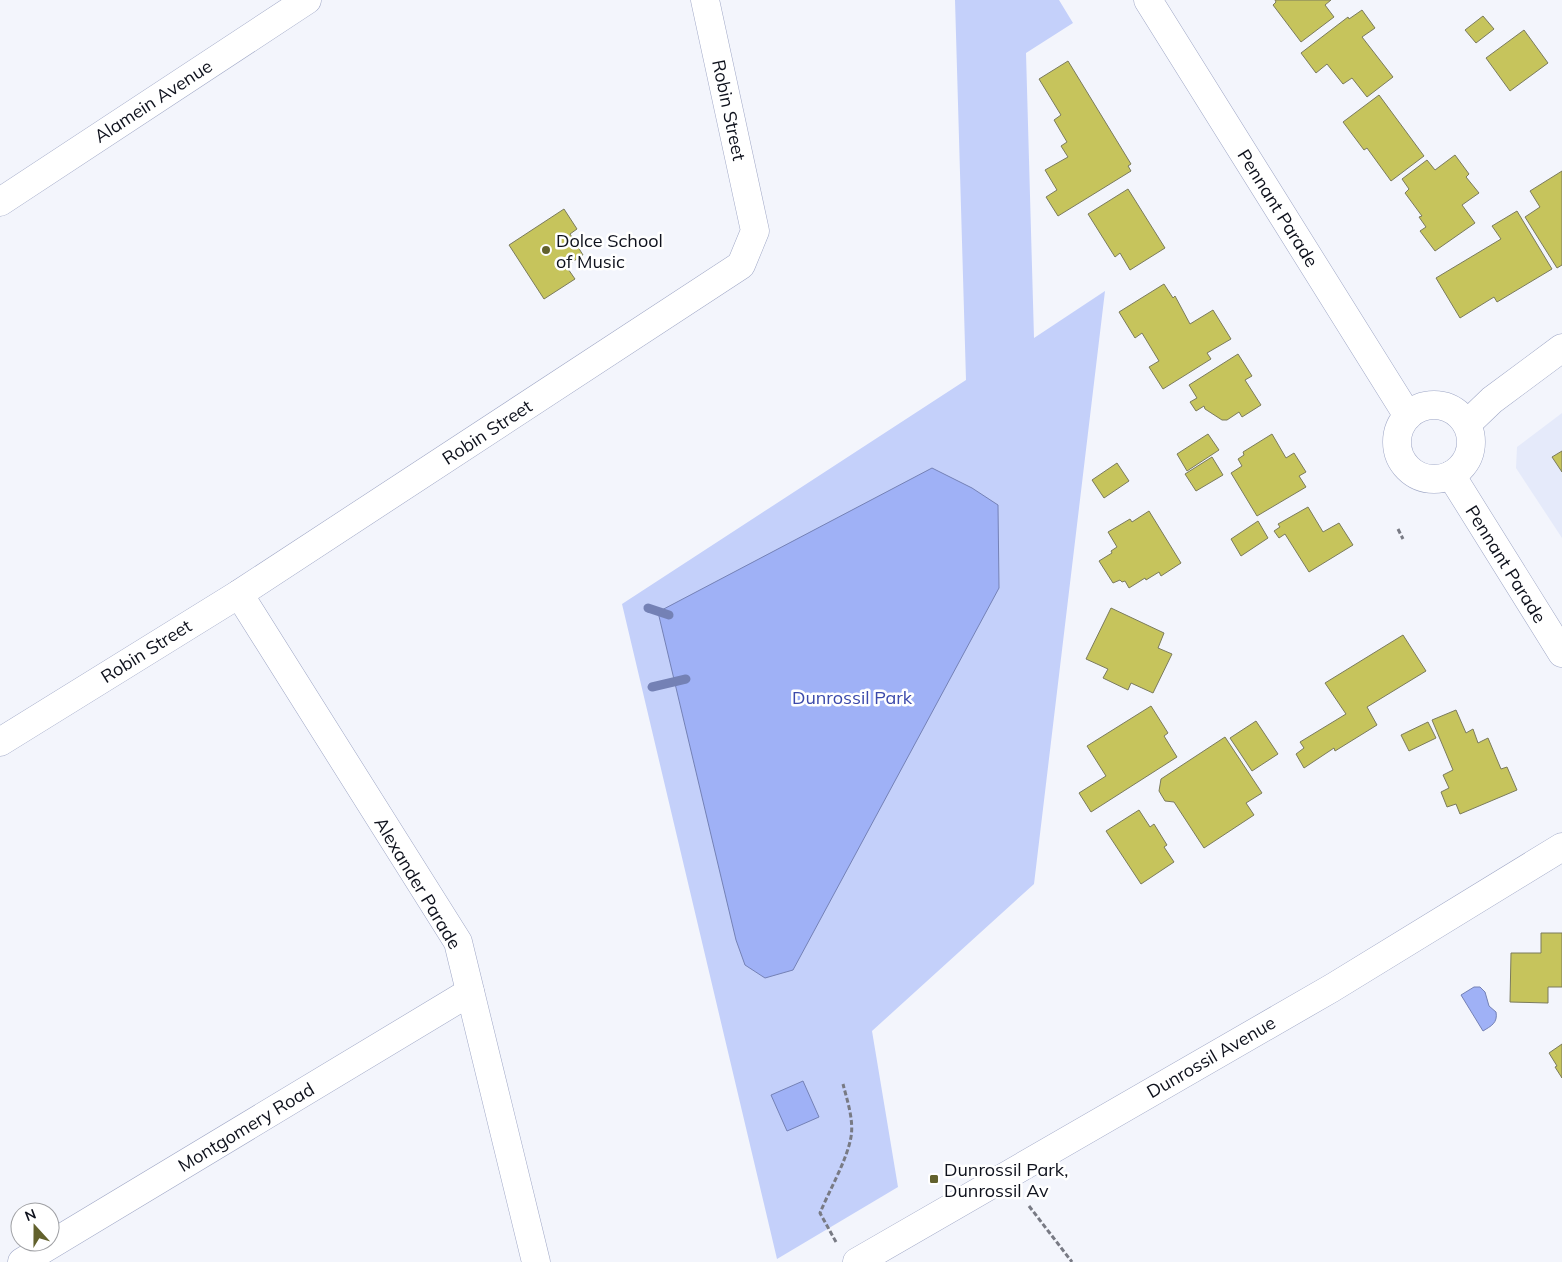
<svg xmlns="http://www.w3.org/2000/svg" width="1562" height="1262" font-family="Mulish,sans-serif">
  <style>
    .built { fill: #e5eafa }
    .green { fill: #c4d0fa }
    .water { fill: #9fb1f6; stroke: #7481b5 }
    .lines { fill: none; stroke-linecap: round; stroke-linejoin: round }
    .stream { stroke: #7481b5; stroke-width: 9 }
    .building { fill: #c6c45c; stroke: #7b7b5c }
    .minor-casing { stroke: #9fa7c6; stroke-width: 29 }
    .path { stroke: #787a84; stroke-width: 3; stroke-dasharray: 5 2.5; stroke-linecap: butt }
    .minor { stroke: #fff; stroke-width: 28 }
    .poi-dot { fill: #62612d; stroke: #fff; stroke-width: 2 }
    .labels { text-anchor: middle; dominant-baseline: central; stroke-width: 5; stroke-linejoin: round; paint-order: stroke }
    .street-label { font-size: 18px; fill: #0e111c; stroke: #fff }
    .poi-label { font-size: 18px; fill: #0e111c; stroke: #fff; text-anchor: start }
    .park-label { font-size: 18px; fill: #3b49ab; stroke: #fff }
  </style>
  <rect width="100%" height="100%" fill="#f3f5fc"/>
  <polygon class="built" points="1562,413 1562,538 1516,468 1517,447"/>
  <polygon class="green" points="955,0 1059,0 1073,23 1026,53 1034,338 1105,291 1034,884 872,1031 898,1187 777,1259 622,604 966,380"/>
  <g class="water">
    <polygon points="932,468 972,488 998,505 999,588 793,970 765,978 745,965 736,940 658,612"/>
    <path d="M1474 987H1480L1485 992 1489 1006 1496 1012C1498 1023 1491 1026 1483 1031L1461 995Z"/>
    <polygon points="803,1081 819,1117 787,1131 771,1095"/>
  </g>
  <g class="lines">
    <g class="stream">
      <polyline points="648,608 669,615"/>
      <polyline points="652,687 686,679"/>
    </g>
  </g>
  <g class="building">
    <polygon points="1275,0 1331,0 1325,5 1334,17 1301,42 1273,5 1276,2"/>
    <polygon points="1362,10 1375,28 1362,37 1393,77 1367,97 1352,78 1343,84 1327,64 1316,73 1301,53 1348,17 1349,19"/>
    <polygon points="1483,16 1494,29 1476,43 1465,30"/>
    <polygon points="1524,30 1548,63 1510,91 1486,58"/>
    <polygon points="1068,61 1131,164 1128,166 1131,171 1058,216 1046,197 1057,190 1045,170 1068,157 1061,146 1067,142 1054,120 1061,115 1039,79"/>
    <polygon points="1379,95 1424,156 1391,181 1367,148 1364,150 1343,122"/>
    <polygon points="1455,155 1469,174 1466,177 1479,193 1462,205 1475,223 1435,251 1420,231 1426,227 1419,217 1422,216 1405,193 1409,189 1402,179 1427,160 1435,170"/>
    <polygon points="1562,171 1562,265 1557,268 1525,217 1540,207 1530,191"/>
    <polygon points="1128,189 1165,248 1130,270 1120,253 1115,257 1088,214"/>
    <polygon points="564,209 577,229 570,234 583,255 566,266 575,279 544,299 509,245"/>
    <polygon points="1517,211 1552,269 1497,302 1494,297 1460,318 1436,278 1501,239 1492,226"/>
    <polygon points="1164,284 1173,298 1175,296 1190,324 1213,310 1231,339 1207,353 1211,359 1163,389 1149,367 1159,361 1142,333 1135,338 1119,312"/>
    <polygon points="1238,354 1252,376 1245,380 1261,405 1242,417 1239,412 1227,420 1222,420 1205,409 1204,406 1196,411 1190,402 1197,398 1189,385"/>
    <polygon points="1208,434 1219,450 1187,471 1177,454"/>
    <polygon points="1272,434 1286,458 1294,453 1306,472 1299,476 1306,487 1257,516 1231,473 1242,466 1238,459 1244,455 1243,452"/>
    <polygon points="1562,451 1562,472 1552,457"/>
    <polygon points="1212,457 1223,475 1196,491 1185,474"/>
    <polygon points="1117,463 1129,481 1104,498 1092,480"/>
    <polygon points="1308,507 1323,532 1339,523 1353,545 1309,572 1285,534 1279,538 1274,531 1280,527 1278,524"/>
    <polygon points="1149,511 1181,563 1161,576 1159,572 1146,580 1145,578 1129,588 1125,581 1122,582 1120,580 1113,583 1099,561 1112,553 1111,551 1117,547 1108,532 1130,519 1132,522"/>
    <polygon points="1258,521 1268,538 1241,556 1231,539"/>
    <polygon points="1111,608 1164,633 1158,648 1172,654 1153,693 1131,683 1128,690 1103,678 1108,669 1086,659"/>
    <polygon points="1403,635 1426,671 1367,707 1377,725 1335,751 1334,748 1304,768 1296,754 1304,748 1300,742 1346,714 1325,683"/>
    <polygon points="1151,706 1168,733 1164,736 1177,757 1091,812 1079,793 1106,776 1087,746"/>
    <polygon points="1456,710 1466,733 1473,729 1478,743 1488,738 1501,769 1507,767 1517,790 1460,814 1456,804 1447,807 1441,792 1449,788 1443,775 1453,770 1432,720"/>
    <polygon points="1256,721 1278,754 1252,771 1230,738"/>
    <polygon points="1428,722 1436,738 1409,751 1401,735"/>
    <polygon points="1225,737 1262,793 1246,803 1254,815 1204,848 1174,802 1165,801 1159,791 1161,779"/>
    <polygon points="1139,810 1150,827 1154,824 1167,845 1164,847 1174,862 1141,884 1106,831"/>
    <polygon points="1541,933 1562,933 1562,987 1548,987 1548,1003 1510,1002 1511,953 1541,953"/>
    <polygon points="1562,1044 1562,1078 1555,1067 1557,1066 1549,1053"/>
  </g>
  <g class="lines">
    <g class="minor-casing">
      <g id="minor">
        <polyline points="1148,0 1408,416"/>
        <polyline points="0,202 307,0"/>
        <circle cx="1434" cy="442" r="37"/>
        <polyline points="1467,424 1492,400 1562,348"/>
        <polyline points="1451,475 1562,653"/>
        <polyline points="239,594 458,942 536,1262"/>
        <polyline points="0,742 239,594 741,265 755,231 705,0"/>
        <polyline points="22,1262 470,992"/>
        <polyline points="857,1262 1332,988 1562,847"/>
      </g>
    </g>
    <g class="path">
      <polyline points="1398,529 1403,539"/>
      <polyline points="1029,1206 1072,1262"/>
      <path d="M836 1242 820 1213C829 1191 847 1160 851 1137 854 1120 847 1100 843 1084"/>
    </g>
    <use href="#minor" class="minor"/>
  </g>
  <g class="poi-dot">
    <circle cx="546" cy="250" r="5"/>
    <rect x="929" y="1174" width="10" height="10" rx="2.5"/>
  </g>
  <g class="labels">
    <g class="street-label">
      <text transform="translate(153 101) rotate(-33)">Alamein Avenue</text>
      <text transform="translate(729 110) rotate(78)">Robin Street</text>
      <text transform="translate(1278 208) rotate(58)">Pennant Parade</text>
      <text transform="translate(487 432) rotate(-33)">Robin Street</text>
      <text transform="translate(1506 564) rotate(58)">Pennant Parade</text>
      <text transform="translate(146 651) rotate(-32)">Robin Street</text>
      <text transform="translate(418 883) rotate(59)">Alexander Parade</text>
      <text transform="translate(1211 1057) rotate(-30)">Dunrossil Avenue</text>
      <text transform="translate(246 1127) rotate(-31)">Montgomery Road</text>
    </g>
    <g class="poi-label">
      <text x="556" y="240">Dolce School<tspan x="556" dy="21">of Music</tspan></text>
      <text x="944" y="1169">Dunrossil Park,<tspan x="944" dy="21">Dunrossil Av</tspan></text>
    </g>
    <g class="park-label">
      <text x="852" y="697">Dunrossil Park</text>
    </g>
  </g>
  <g transform="translate(35 1227) rotate(339)"><circle r="24" fill="#ffffff" stroke="#9fa0a4"/>
  <path d="M0-4L9 19L0 12L-9 19Z" fill="#62612d"/>
  <text y="-8" font-size="14" font-weight="bold" text-anchor="middle" fill="#0e111c">N</text>
  </g>
</svg>
